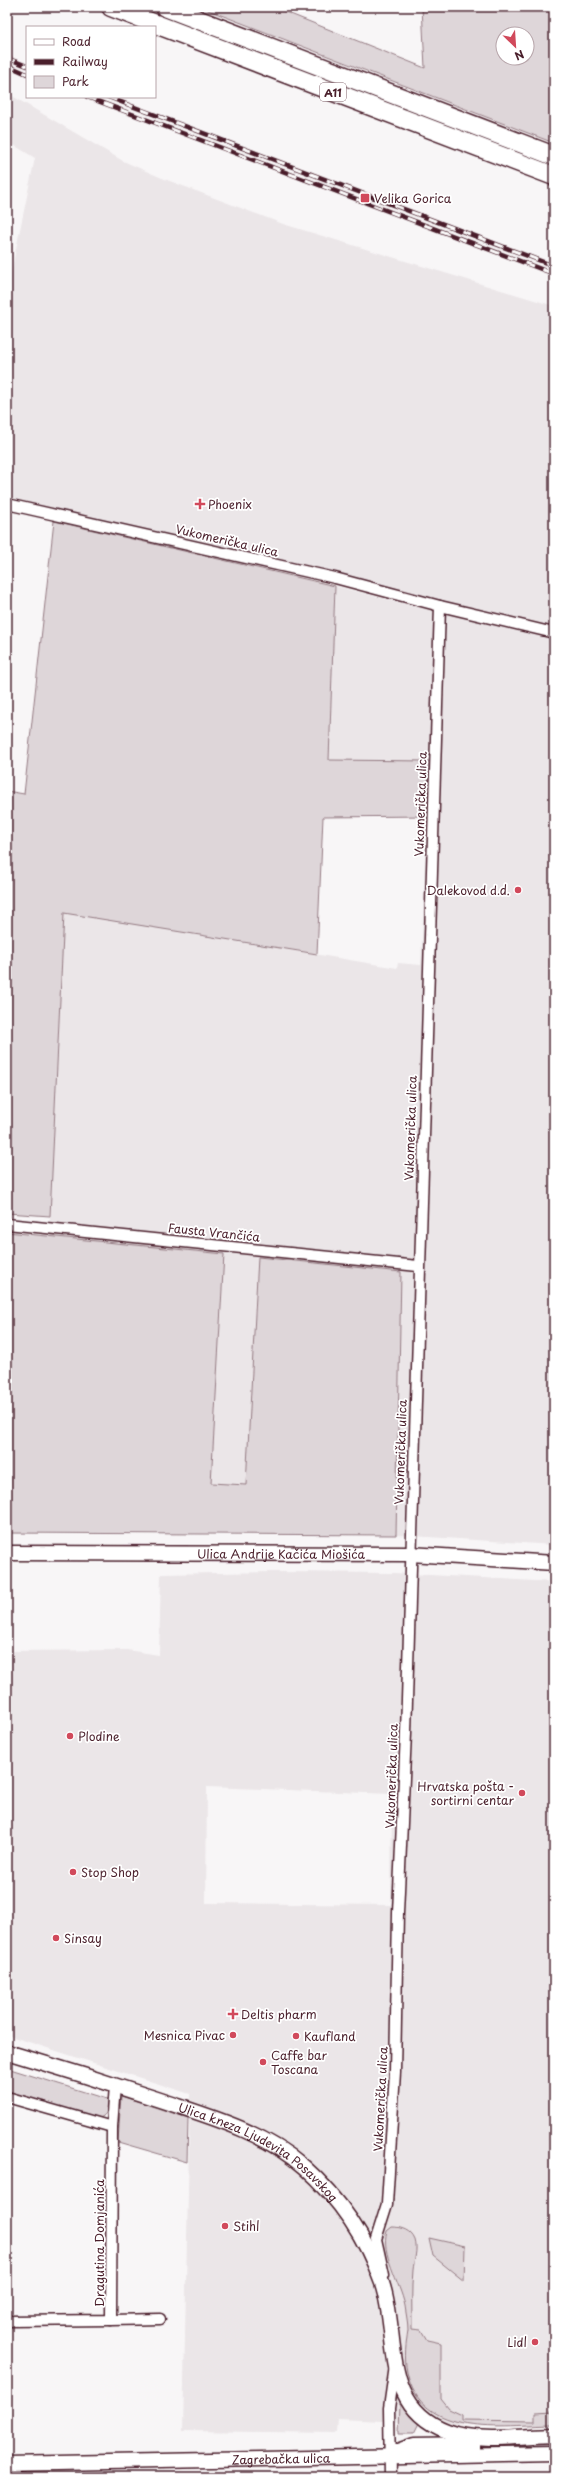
<svg xmlns="http://www.w3.org/2000/svg" width="561" height="2484" font-family="'Playpen Sans',sans-serif">
  <style>
    .built { fill: #ebe6e8; fill-rule: evenodd }
    .green { fill: #ded6d9; stroke: #947a82; fill-rule: evenodd }
    .lines { fill: none; stroke-linecap: round; stroke-linejoin: round }
    .street-casing { stroke: #4a1f2b; stroke-width: 13 }
    .secondary-casing { stroke: #4a1f2b; stroke-width: 17 }
    .highway-casing { stroke: #4a1f2b; stroke-width: 21 }
    .street { stroke: #fff; stroke-width: 10 }
    .secondary { stroke: #fff; stroke-width: 14 }
    .highway { stroke: #fff; stroke-width: 18 }
    .rail-casing { stroke: #4a1f2b; stroke-width: 4.5 }
    .rail { stroke: #fff; stroke-width: 3; stroke-dasharray: 9; stroke-linecap: butt }
    .poi-dot { fill: #d1495b; stroke: #fff; stroke-width: 1.5 }
    .labels { text-anchor: middle; dominant-baseline: central; stroke-width: 3.5; stroke-linejoin: round; paint-order: stroke }
    .shield { fill: #fff; stroke: #80626b; stroke-width: 1 }
    .shield-label { font-size: 11px; font-weight: bold; fill: #4a1f2b }
    .poi-label { font-size: 12px; fill: #4a1f2b; stroke: #fff; text-anchor: start }
    .street-label { font-size: 12px; fill: #4a1f2b; stroke: #fff }
  </style>
  <rect width="100%" height="100%" fill="#f8f6f7"/>
  <filter id="ink" filterUnits="userSpaceOnUse"><feTurbulence type="fractalNoise" baseFrequency=".025" numOctaves="2"/><feDisplacementMap in="SourceGraphic" scale="8" xChannelSelector="R" yChannelSelector="G"/><feConvolveMatrix kernelMatrix="1 2 1 2 8 2 1 2 1" color-interpolation-filters="sRGB"/></filter>
  <g filter="url(#ink)">
    <g class="built">
      <polygon points="7,93 123,161 162,178 283,224 554,306 554,1545 396,1535 401,1272 258,1257 246,1485 211,1483 224,1254 49,1237 64,912 397,968 398,963 421,965 429,761 329,761 335,586 434,611 437,599 328,570 7,499 7,292 35,158 7,141"/>
      <path d="M272 1572 394 1573 554 1582V2422L470 2425 338 2419 337 2433 183 2431 190 2094 7 2035V1651L127 1650 159 1655 161 1574ZM207 1787 392 1794 391 1905 206 1903Z"/>
    </g>
    <g class="green">
      <path d="M200 7H273L425 68 422 7H554V143ZM503 34H527V58H503Z"/>
      <polygon points="54,521 335,586 329,760 429,761 427,816 323,817 317,954 64,913 50,1216 7,1213 7,791 24,794"/>
      <polygon points="7,1232 224,1254 211,1483 246,1485 258,1257 401,1272 396,1535 7,1533"/>
      <path d="M7 2068 107 2099C110 2107 107 2116 99 2118L7 2092Z"/>
      <polygon points="121,2096 188,2118 187,2162 118,2142"/>
      <path d="M392 2227C401 2227 411 2230 415 2240 418 2250 414 2260 413 2270 411 2290 412 2310 412 2329L421 2330 427 2340 441 2343V2399L449 2409 462 2415V2420L535 2421V2413L554 2412V2424C503 2425 421 2439 407 2372 404 2357 406 2344 408 2330 408 2322 406 2314 405 2306 400 2282 380 2253 387 2231Z"/>
      <polygon points="429,2238 465,2246 464,2281 433,2256"/>
      <polygon points="400,2402 406,2411 419,2423 414,2433 399,2433"/>
      <polygon points="554,2441 554,2448 418,2450 420,2447"/>
    </g>
    <g class="lines">
      <g class="street-casing">
        <g id="street">
          <polyline points="7,504 335,578 440,606 554,633"/>
          <polyline points="7,1224 418,1266"/>
          <polyline points="7,2097 112,2127"/>
          <polyline points="384,2275 376,2239 387,2204 395,2072 398,1913 406,1733 440,606"/>
          <polyline points="111,2320 160,2319"/>
          <polyline points="7,2321 111,2320 112,2127 115,2085"/>
          <polyline points="390,2477 389,2408 395,2366"/>
        </g>
      </g>
      <g class="secondary-casing">
        <g id="secondary">
          <path id="s1" d="M7 1553 410 1554 554 1563"/>
          <path id="s2" d="M7 2052C58 2067 109 2083 160 2100 210 2117 263 2131 304 2167 340 2199 366 2237 382 2283 400 2336 380 2406 447 2431 479 2443 520 2436 554 2435"/>
          <polyline points="395,2452 414,2445 474,2444"/>
          <path id="s3" d="M7 2464 554 2453"/>
        </g>
      </g>
      <g class="highway-casing">
        <g id="highway">
          <polyline points="111,7 554,176"/>
          <polyline points="165,7 554,156"/>
        </g>
      </g>
      <use href="#street" class="street"/>
      <use href="#secondary" class="secondary"/>
      <use href="#highway" class="highway"/>
      <g class="rail-casing">
        <g id="rail">
          <polyline points="7,58 27,66"/>
          <polyline points="7,65 27,74"/>
          <polyline points="87,97 554,274"/>
          <polyline points="108,97 554,266"/>
        </g>
      </g>
      <use href="#rail" class="rail"/>
    </g>
  </g>
  <g class="poi-dot">
    <rect x="360" y="193" width="10" height="10" rx="2"/>
    <path d="M198 498h4v4h4v4h-4v4h-4v-4h-4v-4h4z"/>
    <circle cx="518" cy="890" r="4"/>
    <circle cx="70" cy="1736" r="4"/>
    <circle cx="522" cy="1793" r="4"/>
    <circle cx="73" cy="1872" r="4"/>
    <circle cx="56" cy="1938" r="4"/>
    <path d="M231 2008h4v4h4v4h-4v4h-4v-4h-4v-4h4z"/>
    <circle cx="233" cy="2035" r="4"/>
    <circle cx="296" cy="2036" r="4"/>
    <circle cx="263" cy="2062" r="4"/>
    <circle cx="225" cy="2226" r="4"/>
    <circle cx="535" cy="2342" r="4"/>
  </g>
  <g class="labels">
    <rect class="shield" x="320" y="83" width="26" height="18" rx="3"/>
    <g class="shield-label">
      <text x="333" y="92">A11</text>
    </g>
    <g class="poi-label">
      <text x="374" y="198">Velika Gorica</text>
      <text x="208" y="504">Phoenix</text>
      <text x="510" y="890" text-anchor="end">Dalekovod d.d.</text>
      <text x="78" y="1736">Plodine</text>
      <text x="514" y="1786" text-anchor="end">Hrvatska pošta -<tspan x="514" dy="14">sortirni centar</tspan></text>
      <text x="81" y="1872">Stop Shop</text>
      <text x="64" y="1938">Sinsay</text>
      <text x="241" y="2014">Deltis pharm</text>
      <text x="225" y="2035" text-anchor="end">Mesnica Pivac</text>
      <text x="304" y="2036">Kaufland</text>
      <text x="271" y="2055">Caffe bar<tspan x="271" dy="14">Toscana</tspan></text>
      <text x="233" y="2226">Stihl</text>
      <text x="527" y="2342" text-anchor="end">Lidl</text>
    </g>
    <g class="street-label">
      <text transform="translate(227 540) rotate(13)">Vukomerička ulica</text>
      <text transform="translate(420 804) rotate(-88)">Vukomerička ulica</text>
      <text transform="translate(410 1128) rotate(-88)">Vukomerička ulica</text>
      <text transform="translate(214 1232) rotate(6)">Fausta Vrančića</text>
      <text transform="translate(400 1452) rotate(-88)">Vukomerička ulica</text>
      <text stroke="none"><textPath href="#s1" startOffset="274">Ulica Andrije Kačića Miošića</textPath></text>
      <text transform="translate(391 1776) rotate(-88)">Vukomerička ulica</text>
      <text transform="translate(380 2099) rotate(-87)">Vukomerička ulica</text>
      <text stroke="none"><textPath href="#s2" startOffset="273">Ulica kneza Ljudevita Posavskog</textPath></text>
      <text transform="translate(99 2243) rotate(-90)">Dragutina Domjanića</text>
      <text stroke="none"><textPath href="#s3" startOffset="274">Zagrebačka ulica</textPath></text>
    </g>
  </g>
  <rect width="561" height="2484" fill="none" stroke="#fff" stroke-width="24"/>
  <rect x="12" y="12" width="537" height="2460" fill="none" stroke="#4a1f2b" stroke-width="1.5" filter="url(#ink)"/>
  <rect x="26" y="26" width="130" height="72" fill="#ffffff" stroke="#b7a5aa"/>
  <rect x="34" y="39" width="20" height="6" fill="#ffffff" stroke="#b7a5aa"/>
  <text x="62" y="46" font-size="12" fill="#4a1f2b">Road</text>
  <rect x="34" y="59" width="20" height="6" fill="#4a1f2b" stroke="#b7a5aa"/>
  <text x="62" y="66" font-size="12" fill="#4a1f2b">Railway</text>
  <rect x="34" y="76" width="20" height="12" fill="#ded6d9" stroke="#b7a5aa"/>
  <text x="62" y="86" font-size="12" fill="#4a1f2b">Park</text>
  <g transform="translate(515 46) rotate(155)"><circle r="19" fill="#ffffff" stroke="#b7a5aa"/>
  <path d="M0-3L7 15L0 10L-7 15Z" fill="#d1495b"/>
  <text y="-6" font-size="11" font-weight="bold" text-anchor="middle" fill="#4a1f2b">N</text>
  </g>
</svg>
